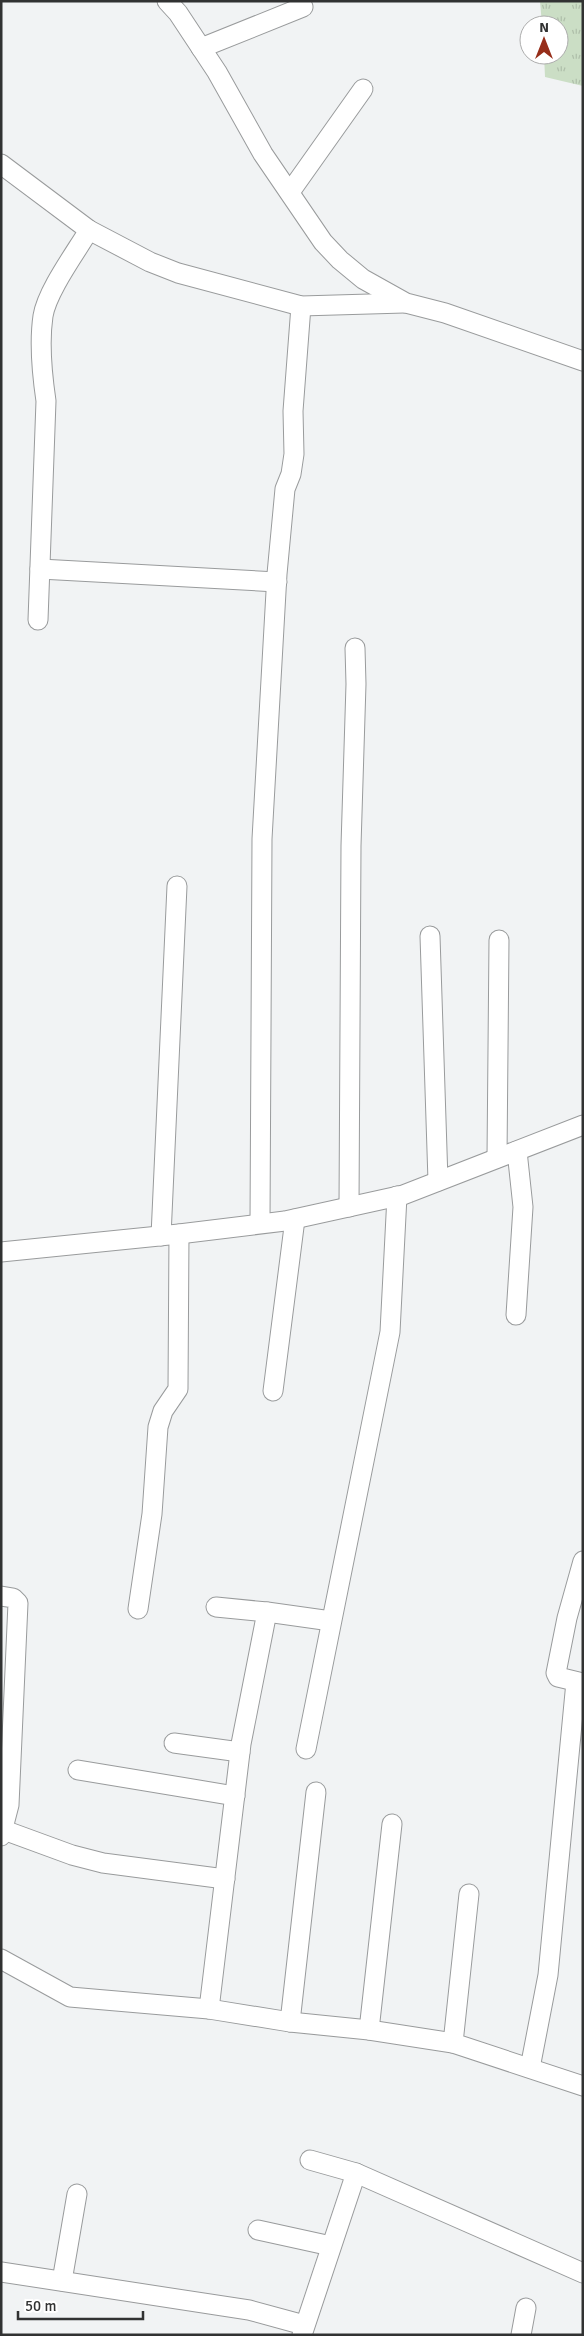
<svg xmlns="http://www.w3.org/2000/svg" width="584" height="2336" font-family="Signika,sans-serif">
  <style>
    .grass { fill: url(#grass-tufts) }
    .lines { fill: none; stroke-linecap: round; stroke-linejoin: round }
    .street-casing { stroke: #999b9c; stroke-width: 21 }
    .street { stroke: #fff; stroke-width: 19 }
  </style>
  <defs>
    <pattern id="grass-tufts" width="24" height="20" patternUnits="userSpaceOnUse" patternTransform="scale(1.25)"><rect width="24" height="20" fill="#cbdec5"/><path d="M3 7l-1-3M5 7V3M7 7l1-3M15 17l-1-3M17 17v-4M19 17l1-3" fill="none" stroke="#afbfaa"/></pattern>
  </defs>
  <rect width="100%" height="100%" fill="#f1f3f4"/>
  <polygon class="grass" points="540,1 583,1 583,86 545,77 544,55 559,55 559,25 542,25"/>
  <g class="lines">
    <g class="street-casing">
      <g id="street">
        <polyline points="167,1 178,13 217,72 263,154 323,242 340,260 363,279 406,303 445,313 583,361"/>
        <polyline points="201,48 303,7"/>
        <polyline points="1,164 89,230 150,262 178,273 301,306 404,303"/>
        <polyline points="290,192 363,89"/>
        <polyline points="40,569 277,582"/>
        <path d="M38 620 46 401C42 374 39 343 43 316 47 291 76 252 89 230"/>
        <polyline points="430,936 438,1181"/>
        <polyline points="497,1158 499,940"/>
        <polyline points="349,1207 351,846 356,684 355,648"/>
        <polyline points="260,1223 262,839 277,574 285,489 291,474 294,454 293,411 301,306"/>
        <polyline points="161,1236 177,886"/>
        <polyline points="1,1252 179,1234 285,1221 403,1195 583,1125"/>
        <polyline points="516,1315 523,1207 517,1151"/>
        <polyline points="273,1391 295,1219"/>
        <polyline points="583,1561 567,1618 556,1673 558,1677 583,1683"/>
        <polyline points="1,1596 13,1598 18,1603 9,1805 1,1836"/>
        <polyline points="216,1607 267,1612 331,1621"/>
        <polyline points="138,1609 152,1514 158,1427 163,1411 178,1389 179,1234"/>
        <polyline points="174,1743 240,1752"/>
        <polyline points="306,1749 390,1332 397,1196"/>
        <polyline points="78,1770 235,1796"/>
        <polyline points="1,1829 72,1855 103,1863 225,1879"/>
        <polyline points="469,1894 453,2043 583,2086"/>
        <polyline points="1,1959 70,1997 209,2009 290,2022 369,2030 453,2043"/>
        <polyline points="209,2009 241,1744 267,1612"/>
        <polyline points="290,2022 316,1792"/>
        <polyline points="369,2030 392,1824"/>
        <polyline points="530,2068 548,1975 576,1682"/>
        <polyline points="310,2160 356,2173 583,2273"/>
        <polyline points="258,2230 331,2246"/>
        <polyline points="1,2272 249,2310 304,2325"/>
        <polyline points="62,2281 77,2194"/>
        <polyline points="302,2335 356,2173"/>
        <polyline points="521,2335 526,2308"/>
      </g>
    </g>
    <use href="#street" class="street"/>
  </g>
  <rect width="584" height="2336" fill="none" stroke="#313232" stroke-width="5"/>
  <g transform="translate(544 40)"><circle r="24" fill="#ffffff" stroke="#adadad"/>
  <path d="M0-4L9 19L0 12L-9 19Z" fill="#972e1a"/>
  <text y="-8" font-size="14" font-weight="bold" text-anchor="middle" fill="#313232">N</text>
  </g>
  <path d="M18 2311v8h125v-8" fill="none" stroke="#313232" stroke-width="2.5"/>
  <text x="25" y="2311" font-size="15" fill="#313232" stroke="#ffffff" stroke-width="4" paint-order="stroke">50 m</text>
</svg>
